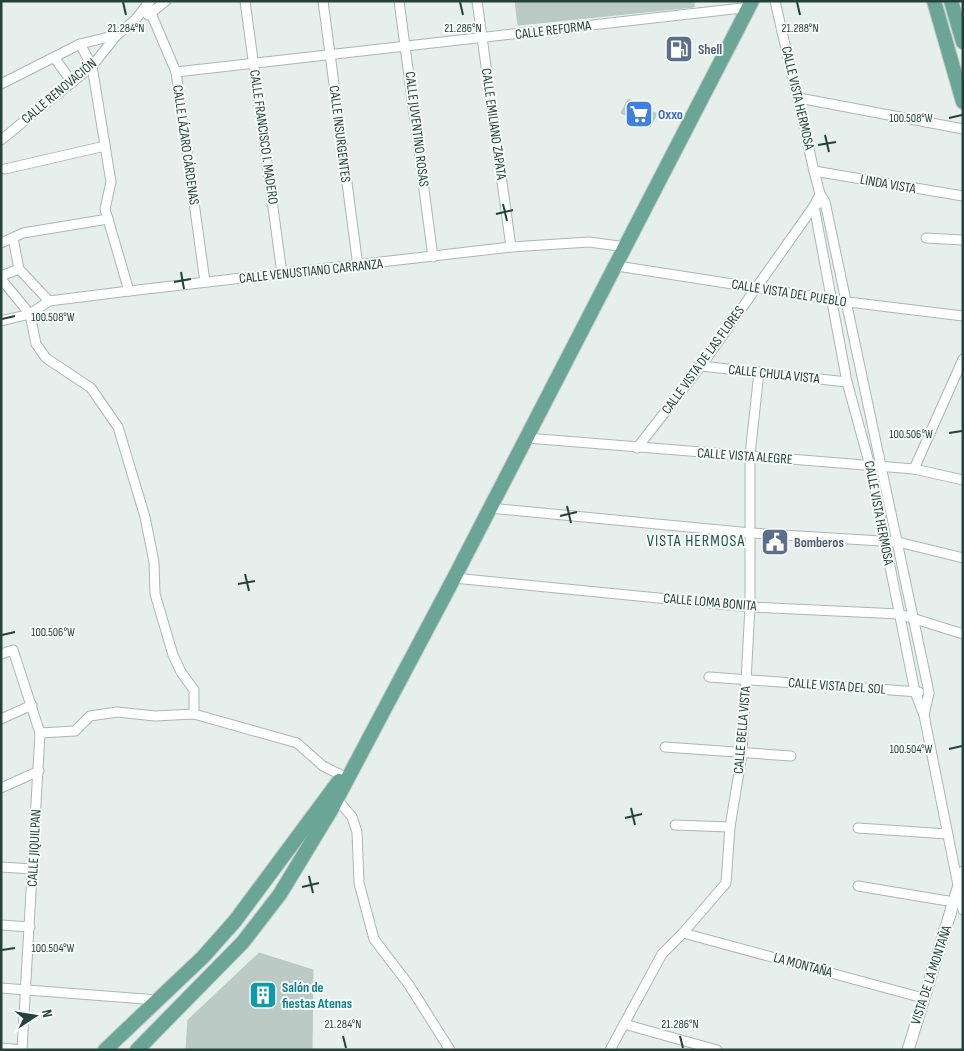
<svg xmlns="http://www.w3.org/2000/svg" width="964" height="1051" font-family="'Sofia Sans Condensed',sans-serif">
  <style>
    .building { fill: #bbcac4; stroke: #b8c9c2 }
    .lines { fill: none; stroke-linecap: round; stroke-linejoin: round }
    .minor-casing { stroke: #a8b8b2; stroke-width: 11 }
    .tertiary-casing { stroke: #a8b8b2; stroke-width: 13 }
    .primary-casing { stroke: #c2cac8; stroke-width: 16 }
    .minor { stroke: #fff; stroke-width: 9 }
    .tertiary { stroke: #fff; stroke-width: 11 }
    .primary { stroke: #6aa596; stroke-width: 14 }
    .ticks { fill: none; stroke: #24423a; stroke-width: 2 }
    .labels { text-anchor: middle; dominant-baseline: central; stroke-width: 4; stroke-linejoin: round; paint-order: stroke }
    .street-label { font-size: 14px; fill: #24423a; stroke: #f7fbf9 }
    .service-label { font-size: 14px; font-weight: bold; fill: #4e5e75; stroke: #f7fbf9; text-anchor: start }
    .shop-label { font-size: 14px; font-weight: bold; fill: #366cbe; stroke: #f7fbf9; text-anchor: start }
    .culture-label { font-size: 14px; font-weight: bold; fill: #0d838f; stroke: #f7fbf9; text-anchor: start }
    .quarter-label { font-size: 16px; letter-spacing: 1px; fill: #1f5548; stroke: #f7fbf9 }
    .ticks-label { font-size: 12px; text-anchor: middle; fill: #24423a; stroke: #f7fbf9; stroke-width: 4; stroke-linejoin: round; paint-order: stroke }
  </style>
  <rect width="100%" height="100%" fill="#e6efeb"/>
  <g class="building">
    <polygon points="515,1 694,1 694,7 518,25"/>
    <polygon points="628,99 657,114 650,127 621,113"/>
    <polygon points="259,953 313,970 312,1050 186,1050 188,1020"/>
  </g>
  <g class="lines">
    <g class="minor-casing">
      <g id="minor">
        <polyline points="245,1 282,274"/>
        <polyline points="323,1 358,266"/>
        <polyline points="399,1 433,257"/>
        <polyline points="477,1 511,247"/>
        <polyline points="775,1 814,171 820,194 825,202 927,683 929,693 924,715"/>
        <polyline points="147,4 176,72 205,282"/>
        <polyline points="148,15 166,1"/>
        <polyline points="80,44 92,66 111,182 105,209 129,291"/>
        <polyline points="54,57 71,81"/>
        <polyline points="176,72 751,7"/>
        <polyline points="1,84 80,44 117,35"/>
        <polyline points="799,98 963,129"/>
        <polyline points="1,140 92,66 117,35 135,20 150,1"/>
        <polyline points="5,169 105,146"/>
        <polyline points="814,171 963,196"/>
        <polyline points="820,194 814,206 847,382 870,466 915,692 924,715 963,910"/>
        <polyline points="13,238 19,269 49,301"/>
        <polyline points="926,238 963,240"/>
        <polyline points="1,243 23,233 108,219"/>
        <polyline points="617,266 848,302 963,316"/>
        <polyline points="1,276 19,269"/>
        <polyline points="1,279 30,314 36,344 46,358 91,388 118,427 145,517 154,562 155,594 173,655 181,672 194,690 194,714"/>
        <polyline points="1,321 30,314 49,301 129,291 511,247 589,242 626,247"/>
        <polyline points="701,366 847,382"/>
        <polyline points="527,438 914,469 963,480"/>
        <polyline points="637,448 701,366 814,206 818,204"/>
        <polyline points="914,469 963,359"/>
        <polyline points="490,508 751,533 898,542 963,558"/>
        <polyline points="454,578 750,607 899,614 963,634"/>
        <polyline points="1,654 13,650 40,733 22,1050"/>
        <polyline points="709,677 919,692"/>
        <polyline points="1,719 32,705"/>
        <polyline points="40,733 75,731 90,716 117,712 155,716 194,714 297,743 323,766 349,779"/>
        <polyline points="665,747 791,756"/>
        <polyline points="1,788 39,771"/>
        <polyline points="337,799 352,817 357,832 359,883 374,939 409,985 450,1050"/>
        <polyline points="675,825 730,827"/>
        <polyline points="858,828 947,834"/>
        <polyline points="1,867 33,869"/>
        <polyline points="858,886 954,902"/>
        <polyline points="1,925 30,927"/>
        <polyline points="683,933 923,998"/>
        <polyline points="1,988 158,1000"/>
        <polyline points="624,1024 717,1050"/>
        <polyline points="1,1048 23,1050"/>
        <polyline points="610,1050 662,954 683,933 726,883 730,827 742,754 750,607 750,455 759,372"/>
      </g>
    </g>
    <g class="tertiary-casing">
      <polyline id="tertiary" points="908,1050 963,872"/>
    </g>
    <g class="primary-casing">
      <g id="primary">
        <polyline points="934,1 963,102"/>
        <polyline points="951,1 963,42"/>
        <polyline points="105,1050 203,957 235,921 339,781"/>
        <polyline points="137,1050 243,942 280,894 331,810 454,578 752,1"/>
      </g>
    </g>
    <use href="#minor" class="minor"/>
    <use href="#tertiary" class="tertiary"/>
    <use href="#primary" class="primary"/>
  </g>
  <path class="ticks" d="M123 2 126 15M460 2 463 15M797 2 800 15M949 118 962 115M825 135 829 152M818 145 836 142M503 204 507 221M496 214 513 210M181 272 184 289M174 282 191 279M2 319 15 316M949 433 962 431M567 506 571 523M560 516 577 512M245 574 249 591M238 584 255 581M2 635 15 632M949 749 962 746M631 808 635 825M625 818 642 814M309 876 313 893M302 887 319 883M2 950 15 948M343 1036 346 1048M680 1036 683 1048"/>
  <defs>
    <g id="fuel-square" transform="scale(1.4375)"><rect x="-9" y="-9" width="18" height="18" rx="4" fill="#5c6f8a" stroke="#f7fbf9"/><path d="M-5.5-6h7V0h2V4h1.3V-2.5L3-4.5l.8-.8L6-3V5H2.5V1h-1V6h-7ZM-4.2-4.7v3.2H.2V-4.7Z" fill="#fff"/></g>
    <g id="supermarket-square" transform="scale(1.4375)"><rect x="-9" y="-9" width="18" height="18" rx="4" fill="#3f7fe0" stroke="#f7fbf9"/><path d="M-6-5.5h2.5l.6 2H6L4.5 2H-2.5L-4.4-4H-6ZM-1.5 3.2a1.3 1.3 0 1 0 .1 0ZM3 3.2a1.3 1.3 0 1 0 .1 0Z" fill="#fff"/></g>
    <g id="civic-square" transform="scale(1.4375)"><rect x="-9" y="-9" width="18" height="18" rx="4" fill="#5c6f8a" stroke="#f7fbf9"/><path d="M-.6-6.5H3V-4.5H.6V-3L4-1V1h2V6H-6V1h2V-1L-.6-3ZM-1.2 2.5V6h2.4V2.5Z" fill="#fff"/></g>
    <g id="building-square" transform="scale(1.4375)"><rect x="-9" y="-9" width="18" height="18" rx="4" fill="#0f9aa8" stroke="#f7fbf9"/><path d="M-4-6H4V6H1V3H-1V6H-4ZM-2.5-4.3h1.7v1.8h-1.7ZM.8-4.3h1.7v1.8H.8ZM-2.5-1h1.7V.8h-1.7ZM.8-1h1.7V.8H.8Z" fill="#fff"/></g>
  </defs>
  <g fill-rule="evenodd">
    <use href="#fuel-square" x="679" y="49"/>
    <use href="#supermarket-square" x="639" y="114"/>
    <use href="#civic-square" x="775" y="542"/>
    <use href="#building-square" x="263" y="995"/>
  </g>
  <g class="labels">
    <g class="street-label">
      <text transform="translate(553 30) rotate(-7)">CALLE REFORMA</text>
      <text transform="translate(59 91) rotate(-40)">CALLE RENOVACIÓN</text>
      <text transform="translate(798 98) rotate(77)">CALLE VISTA HERMOSA</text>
      <text transform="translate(494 124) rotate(82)">CALLE EMILIANO ZAPATA</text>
      <text transform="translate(417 129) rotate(83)">CALLE JUVENTINO ROSAS</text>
      <text transform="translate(340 134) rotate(83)">CALLE INSURGENTES</text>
      <text transform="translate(264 137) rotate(82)">CALLE FRANCISCO I. MADERO</text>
      <text transform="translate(186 145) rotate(82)">CALLE LÁZARO CÁRDENAS</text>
      <text transform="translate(888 184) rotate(10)">LINDA VISTA</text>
      <text transform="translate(311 271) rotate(-6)">CALLE VENUSTIANO CARRANZA</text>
      <text transform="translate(789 293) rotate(9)">CALLE VISTA DEL PUEBLO</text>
      <text transform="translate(703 360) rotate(-54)">CALLE VISTA DE LAS FLORES</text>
      <text transform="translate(774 374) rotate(6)">CALLE CHULA VISTA</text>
      <text transform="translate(745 456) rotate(4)">CALLE VISTA ALEGRE</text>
      <text transform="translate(879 513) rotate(79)">CALLE VISTA HERMOSA</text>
      <text transform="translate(710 602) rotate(5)">CALLE LOMA BONITA</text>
      <text transform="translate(837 686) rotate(4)">CALLE VISTA DEL SOL</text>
      <text transform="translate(742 730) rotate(-85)">CALLE BELLA VISTA</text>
      <text transform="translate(34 848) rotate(-87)">CALLE JIQUILPAN</text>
      <text transform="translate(803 965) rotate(15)">LA MONTAÑA</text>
      <text transform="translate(931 975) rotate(-72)">VISTA DE LA MONTAÑA</text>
    </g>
    <g class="service-label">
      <text x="698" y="49">Shell</text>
      <text x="794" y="542">Bomberos</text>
    </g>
    <g class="shop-label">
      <text x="658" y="114">Oxxo</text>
    </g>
    <g class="culture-label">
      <text x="282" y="987">Salón de<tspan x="282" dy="16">fiestas Atenas</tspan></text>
    </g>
    <g class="quarter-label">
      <text x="696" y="541">VISTA HERMOSA</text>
    </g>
  </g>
  <g class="ticks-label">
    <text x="126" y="32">21.284°N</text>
    <text x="463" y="32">21.286°N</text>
    <text x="800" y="32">21.288°N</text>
    <text x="911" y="122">100.508°W</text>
    <text x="53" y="321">100.508°W</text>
    <text x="911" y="438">100.506°W</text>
    <text x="53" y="636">100.506°W</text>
    <text x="911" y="753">100.504°W</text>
    <text x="53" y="952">100.504°W</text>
    <text x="343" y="1028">21.284°N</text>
    <text x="680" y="1028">21.286°N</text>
  </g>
  <rect width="964" height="1051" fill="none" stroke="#24423a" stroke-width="5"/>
  <g transform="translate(35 1016) rotate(78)" stroke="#f7fbf9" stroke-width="4" paint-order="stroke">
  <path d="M0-4L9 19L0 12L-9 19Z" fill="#24423a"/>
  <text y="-8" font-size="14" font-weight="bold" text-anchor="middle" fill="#24423a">N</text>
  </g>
</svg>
